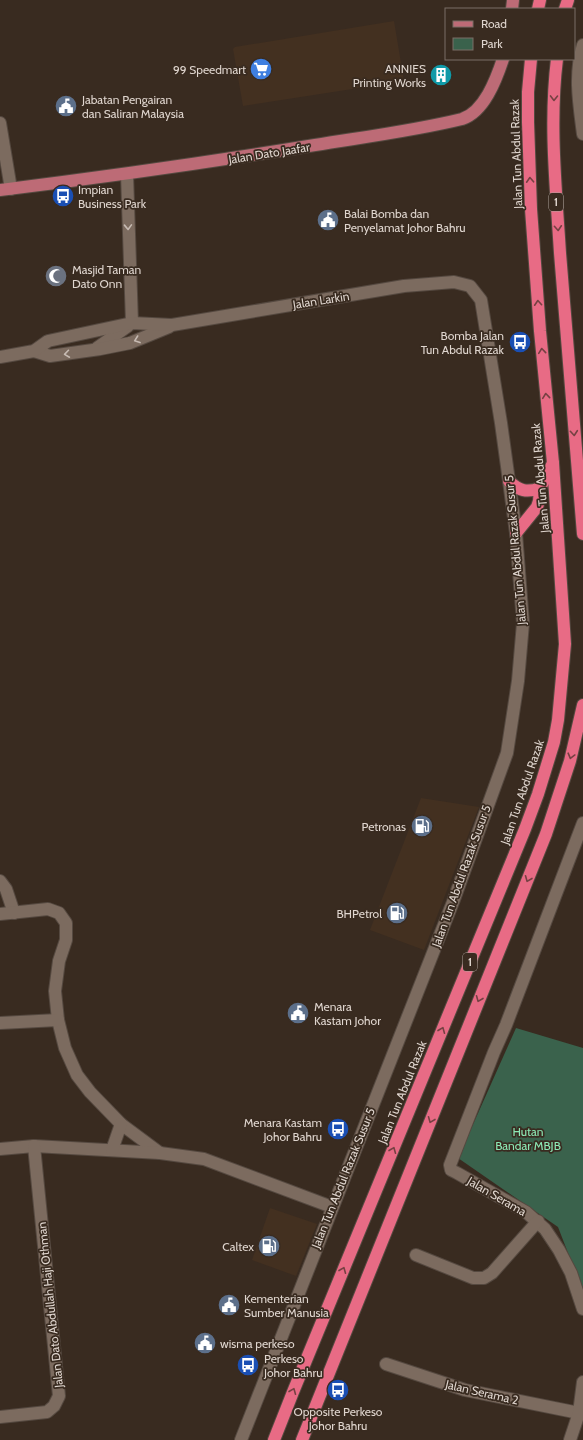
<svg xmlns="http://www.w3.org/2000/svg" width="583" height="1440" font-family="Cabin,sans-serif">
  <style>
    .built { fill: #433020 }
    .green { fill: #3a624c }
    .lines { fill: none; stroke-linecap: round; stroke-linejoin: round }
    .minor-casing { stroke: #554940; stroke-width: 14 }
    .major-casing { stroke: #554940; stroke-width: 14 }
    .highway-casing { stroke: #554940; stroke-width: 14 }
    .minor { stroke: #7c6b5f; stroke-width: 12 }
    .major { stroke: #bd6b76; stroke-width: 12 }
    .highway { stroke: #e86b85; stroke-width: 12 }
    .oneway { stroke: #764143 }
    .oneway2 { stroke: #c6bab2 }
    .labels { text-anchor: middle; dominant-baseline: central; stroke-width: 3.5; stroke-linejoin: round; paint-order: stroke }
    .shield { fill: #392b20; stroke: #ada29a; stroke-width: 1 }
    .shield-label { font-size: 11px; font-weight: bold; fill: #dfd5ce }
    .poi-label { font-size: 12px; fill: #dfd5ce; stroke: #392b20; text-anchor: start }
    .street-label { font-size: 12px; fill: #dfd5ce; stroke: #392b20 }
    .park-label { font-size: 12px; fill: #8ce8b5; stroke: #392b20 }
  </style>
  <rect width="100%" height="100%" fill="#392b20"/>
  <g class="built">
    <polygon points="394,21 404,81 243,106 233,49 235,47"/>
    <polygon points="421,798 479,807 424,950 370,930"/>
    <polygon points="270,1208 317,1224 296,1276 252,1260"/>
  </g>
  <polygon class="green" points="516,1028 583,1048 583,1295 580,1284 558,1227 458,1158"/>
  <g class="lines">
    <g class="minor-casing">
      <g id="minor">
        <path d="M583 45C574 75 579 103 583 134"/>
        <polyline points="0,123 11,189"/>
        <polyline points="127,174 132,323"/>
        <polyline points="97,348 128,326"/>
        <polyline points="34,351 50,356 100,349 130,343 169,327"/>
        <polyline points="0,357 34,351 48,341 132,323 172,325 404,286 454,282 470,286 481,300 501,423 509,481 516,533 523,623 518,681 507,753 453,902 241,1440"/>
        <polyline points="583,823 506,1025 494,1052 450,1165 451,1170 457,1173 526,1212 545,1229 559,1250 571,1273 583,1309"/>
        <polyline points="0,881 6,889 14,913"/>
        <polyline points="0,914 48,909 59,913 66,923 66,940 59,961 55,991 58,1020 65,1048 77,1075 90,1092 121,1124 160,1153"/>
        <polyline points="0,1023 58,1020"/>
        <polyline points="0,1149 34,1146 160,1153 204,1159 332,1207"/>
        <polyline points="112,1150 121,1124"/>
        <polyline points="416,1255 473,1278 484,1278 492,1273 538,1221"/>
        <polyline points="386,1364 465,1390 579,1413"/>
        <polyline points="0,1417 47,1412 54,1406 59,1396 34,1146"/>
        <polyline points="570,1440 579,1413 583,1382"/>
      </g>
    </g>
    <g class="major-casing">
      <g id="major">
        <polyline points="512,9 513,0"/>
        <path d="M0 190C105 177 210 162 315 145 364 137 413 131 462 119 484 112 496 80 503 59"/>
      </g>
    </g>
    <g class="highway-casing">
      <g id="highway">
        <polyline points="538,9 540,0"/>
        <polyline points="565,9 568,0"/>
        <path d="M557 59C549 123 556 188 560 253 567 346 575 440 583 534"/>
        <path d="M509 481C519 491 527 493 540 488"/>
        <polyline points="516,533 537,507 539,501 540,488 553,463"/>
        <polyline points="274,1440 293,1392 525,829 538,794 554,742 558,720 565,644 553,463 540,331 531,209 528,122 528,92 531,59"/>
        <polyline points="302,1440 546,834 570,761 583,705"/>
      </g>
    </g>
    <use href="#minor" class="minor"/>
    <use href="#major" class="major"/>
    <use href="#highway" class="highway"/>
  </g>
  <defs><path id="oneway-chevron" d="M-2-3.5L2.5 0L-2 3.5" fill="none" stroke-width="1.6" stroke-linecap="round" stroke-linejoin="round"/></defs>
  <g class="oneway">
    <use href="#oneway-chevron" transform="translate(554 98) rotate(91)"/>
    <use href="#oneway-chevron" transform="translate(530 180) rotate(-93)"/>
    <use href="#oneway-chevron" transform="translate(558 228) rotate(86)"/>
    <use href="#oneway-chevron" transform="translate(538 303) rotate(-94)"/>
    <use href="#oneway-chevron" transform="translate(542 351) rotate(-96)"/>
    <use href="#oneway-chevron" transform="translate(546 396) rotate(-96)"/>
    <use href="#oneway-chevron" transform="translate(574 433) rotate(85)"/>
    <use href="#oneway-chevron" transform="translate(571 756) rotate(105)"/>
    <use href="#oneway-chevron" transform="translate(528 879) rotate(112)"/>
    <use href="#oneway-chevron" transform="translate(479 999) rotate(112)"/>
    <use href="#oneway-chevron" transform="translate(442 1030) rotate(-68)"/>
    <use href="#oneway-chevron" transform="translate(431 1120) rotate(112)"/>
    <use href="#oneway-chevron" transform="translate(393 1150) rotate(-68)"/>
    <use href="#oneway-chevron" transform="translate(343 1270) rotate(-68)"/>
    <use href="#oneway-chevron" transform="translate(293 1391) rotate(-68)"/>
  </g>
  <g class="oneway2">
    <use href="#oneway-chevron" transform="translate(128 227) rotate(88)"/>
    <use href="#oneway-chevron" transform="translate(137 340) rotate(160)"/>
    <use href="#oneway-chevron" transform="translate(67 354) rotate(172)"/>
  </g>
  <defs>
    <g id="supermarket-disc" transform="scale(1.15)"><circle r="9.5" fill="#3f7fe0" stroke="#392b20"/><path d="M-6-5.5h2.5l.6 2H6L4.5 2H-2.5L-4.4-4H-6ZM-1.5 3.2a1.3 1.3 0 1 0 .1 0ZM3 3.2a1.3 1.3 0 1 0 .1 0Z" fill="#fff"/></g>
    <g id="building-disc" transform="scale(1.15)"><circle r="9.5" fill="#0f9aa8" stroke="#392b20"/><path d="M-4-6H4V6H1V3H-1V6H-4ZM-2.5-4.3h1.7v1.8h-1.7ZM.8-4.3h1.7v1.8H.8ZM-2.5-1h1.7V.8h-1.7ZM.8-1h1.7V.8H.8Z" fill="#fff"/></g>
    <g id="civic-disc" transform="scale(1.15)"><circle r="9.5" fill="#5c6f8a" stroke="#392b20"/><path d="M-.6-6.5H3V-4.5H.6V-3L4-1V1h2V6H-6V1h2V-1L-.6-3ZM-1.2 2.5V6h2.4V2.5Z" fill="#fff"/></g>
    <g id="bus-disc" transform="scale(1.15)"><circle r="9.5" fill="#1a4fb4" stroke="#392b20"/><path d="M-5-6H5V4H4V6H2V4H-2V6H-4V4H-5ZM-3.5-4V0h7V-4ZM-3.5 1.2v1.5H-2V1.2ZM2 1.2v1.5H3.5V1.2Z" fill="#fff"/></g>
    <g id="mosque-disc" transform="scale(1.15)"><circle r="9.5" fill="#6b7280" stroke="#392b20"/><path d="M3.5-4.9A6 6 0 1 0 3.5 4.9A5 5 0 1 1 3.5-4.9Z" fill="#fff"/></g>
    <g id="fuel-disc" transform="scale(1.15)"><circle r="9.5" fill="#5c6f8a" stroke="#392b20"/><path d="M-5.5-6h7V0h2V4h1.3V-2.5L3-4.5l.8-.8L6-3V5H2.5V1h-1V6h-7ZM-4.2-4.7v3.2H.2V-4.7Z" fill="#fff"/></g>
  </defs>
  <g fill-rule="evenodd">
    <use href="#supermarket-disc" x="261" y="69"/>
    <use href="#building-disc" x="441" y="75"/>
    <use href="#civic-disc" x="66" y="106"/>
    <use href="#bus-disc" x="63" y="196"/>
    <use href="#civic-disc" x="328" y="220"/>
    <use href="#mosque-disc" x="56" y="276"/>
    <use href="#bus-disc" x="520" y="342"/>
    <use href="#fuel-disc" x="422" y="826"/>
    <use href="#fuel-disc" x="397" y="913"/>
    <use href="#civic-disc" x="298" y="1013"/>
    <use href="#bus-disc" x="338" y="1129"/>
    <use href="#fuel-disc" x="269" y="1246"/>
    <use href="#civic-disc" x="229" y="1305"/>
    <use href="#civic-disc" x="205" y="1343"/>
    <use href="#bus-disc" x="248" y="1365"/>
    <use href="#bus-disc" x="338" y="1390"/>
  </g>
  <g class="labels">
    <g class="shield">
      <rect x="549" y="193" width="14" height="18" rx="3"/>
      <rect x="463" y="953" width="14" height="18" rx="3"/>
    </g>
    <g class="shield-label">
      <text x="556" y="202">1</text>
      <text x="470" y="962">1</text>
    </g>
    <g class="poi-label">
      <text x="426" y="68" text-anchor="end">ANNIES<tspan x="426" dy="14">Printing Works</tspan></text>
      <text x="246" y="69" text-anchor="end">99 Speedmart</text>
      <text x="82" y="99">Jabatan Pengairan<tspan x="82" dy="14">dan Saliran Malaysia</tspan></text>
      <text x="78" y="189">Impian<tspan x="78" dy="14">Business Park</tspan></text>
      <text x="344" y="213">Balai Bomba dan<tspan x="344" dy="14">Penyelamat Johor Bahru</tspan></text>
      <text x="72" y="269">Masjid Taman<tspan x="72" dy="14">Dato Onn</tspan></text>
      <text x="504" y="335" text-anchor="end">Bomba Jalan<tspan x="504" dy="14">Tun Abdul Razak</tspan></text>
      <text x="406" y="826" text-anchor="end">Petronas</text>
      <text x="382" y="913" text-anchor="end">BHPetrol</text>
      <text x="314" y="1006">Menara<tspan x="314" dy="14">Kastam Johor</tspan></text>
      <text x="322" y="1122" text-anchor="end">Menara Kastam<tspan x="322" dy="14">Johor Bahru</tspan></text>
      <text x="254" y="1246" text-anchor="end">Caltex</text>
      <text x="244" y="1298">Kementerian<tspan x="244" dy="14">Sumber Manusia</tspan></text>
      <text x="220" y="1343">wisma perkeso</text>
      <text x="264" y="1358">Perkeso<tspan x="264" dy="14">Johor Bahru</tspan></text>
      <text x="338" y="1411" text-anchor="middle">Opposite Perkeso<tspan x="338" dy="14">Johor Bahru</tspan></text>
    </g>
    <g class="street-label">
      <text transform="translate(269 153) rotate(-9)">Jalan Dato Jaafar</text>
      <text transform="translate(516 154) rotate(-92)">Jalan Tun Abdul Razak</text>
      <text transform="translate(321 300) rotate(-9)">Jalan Larkin</text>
      <text transform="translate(540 478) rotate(-95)">Jalan Tun Abdul Razak</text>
      <text transform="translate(515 550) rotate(-95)">Jalan Tun Abdul Razak Susur 5</text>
      <text transform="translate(522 792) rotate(-71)">Jalan Tun Abdul Razak</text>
      <text transform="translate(461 876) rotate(-70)">Jalan Tun Abdul Razak Susur 5</text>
      <text transform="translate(402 1092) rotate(-68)">Jalan Tun Abdul Razak</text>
      <text transform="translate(343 1178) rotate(-68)">Jalan Tun Abdul Razak Susur 5</text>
      <text transform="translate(497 1196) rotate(30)">Jalan Serama</text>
      <text transform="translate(50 1305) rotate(-96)">Jalan Dato Abdullah Haji Othman</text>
      <text transform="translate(482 1392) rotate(13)">Jalan Serama 2</text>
    </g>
    <g class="park-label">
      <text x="528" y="1131">Hutan<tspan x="528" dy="14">Bandar MBJB</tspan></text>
    </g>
  </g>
  <rect x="445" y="8" width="130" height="52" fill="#392b20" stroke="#7b6f66"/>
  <rect x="453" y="21" width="20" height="6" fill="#bd6b76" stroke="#7b6f66"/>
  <text x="481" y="28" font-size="12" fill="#dfd5ce">Road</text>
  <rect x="453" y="38" width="20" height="12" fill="#3a624c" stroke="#7b6f66"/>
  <text x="481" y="48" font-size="12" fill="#dfd5ce">Park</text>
</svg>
